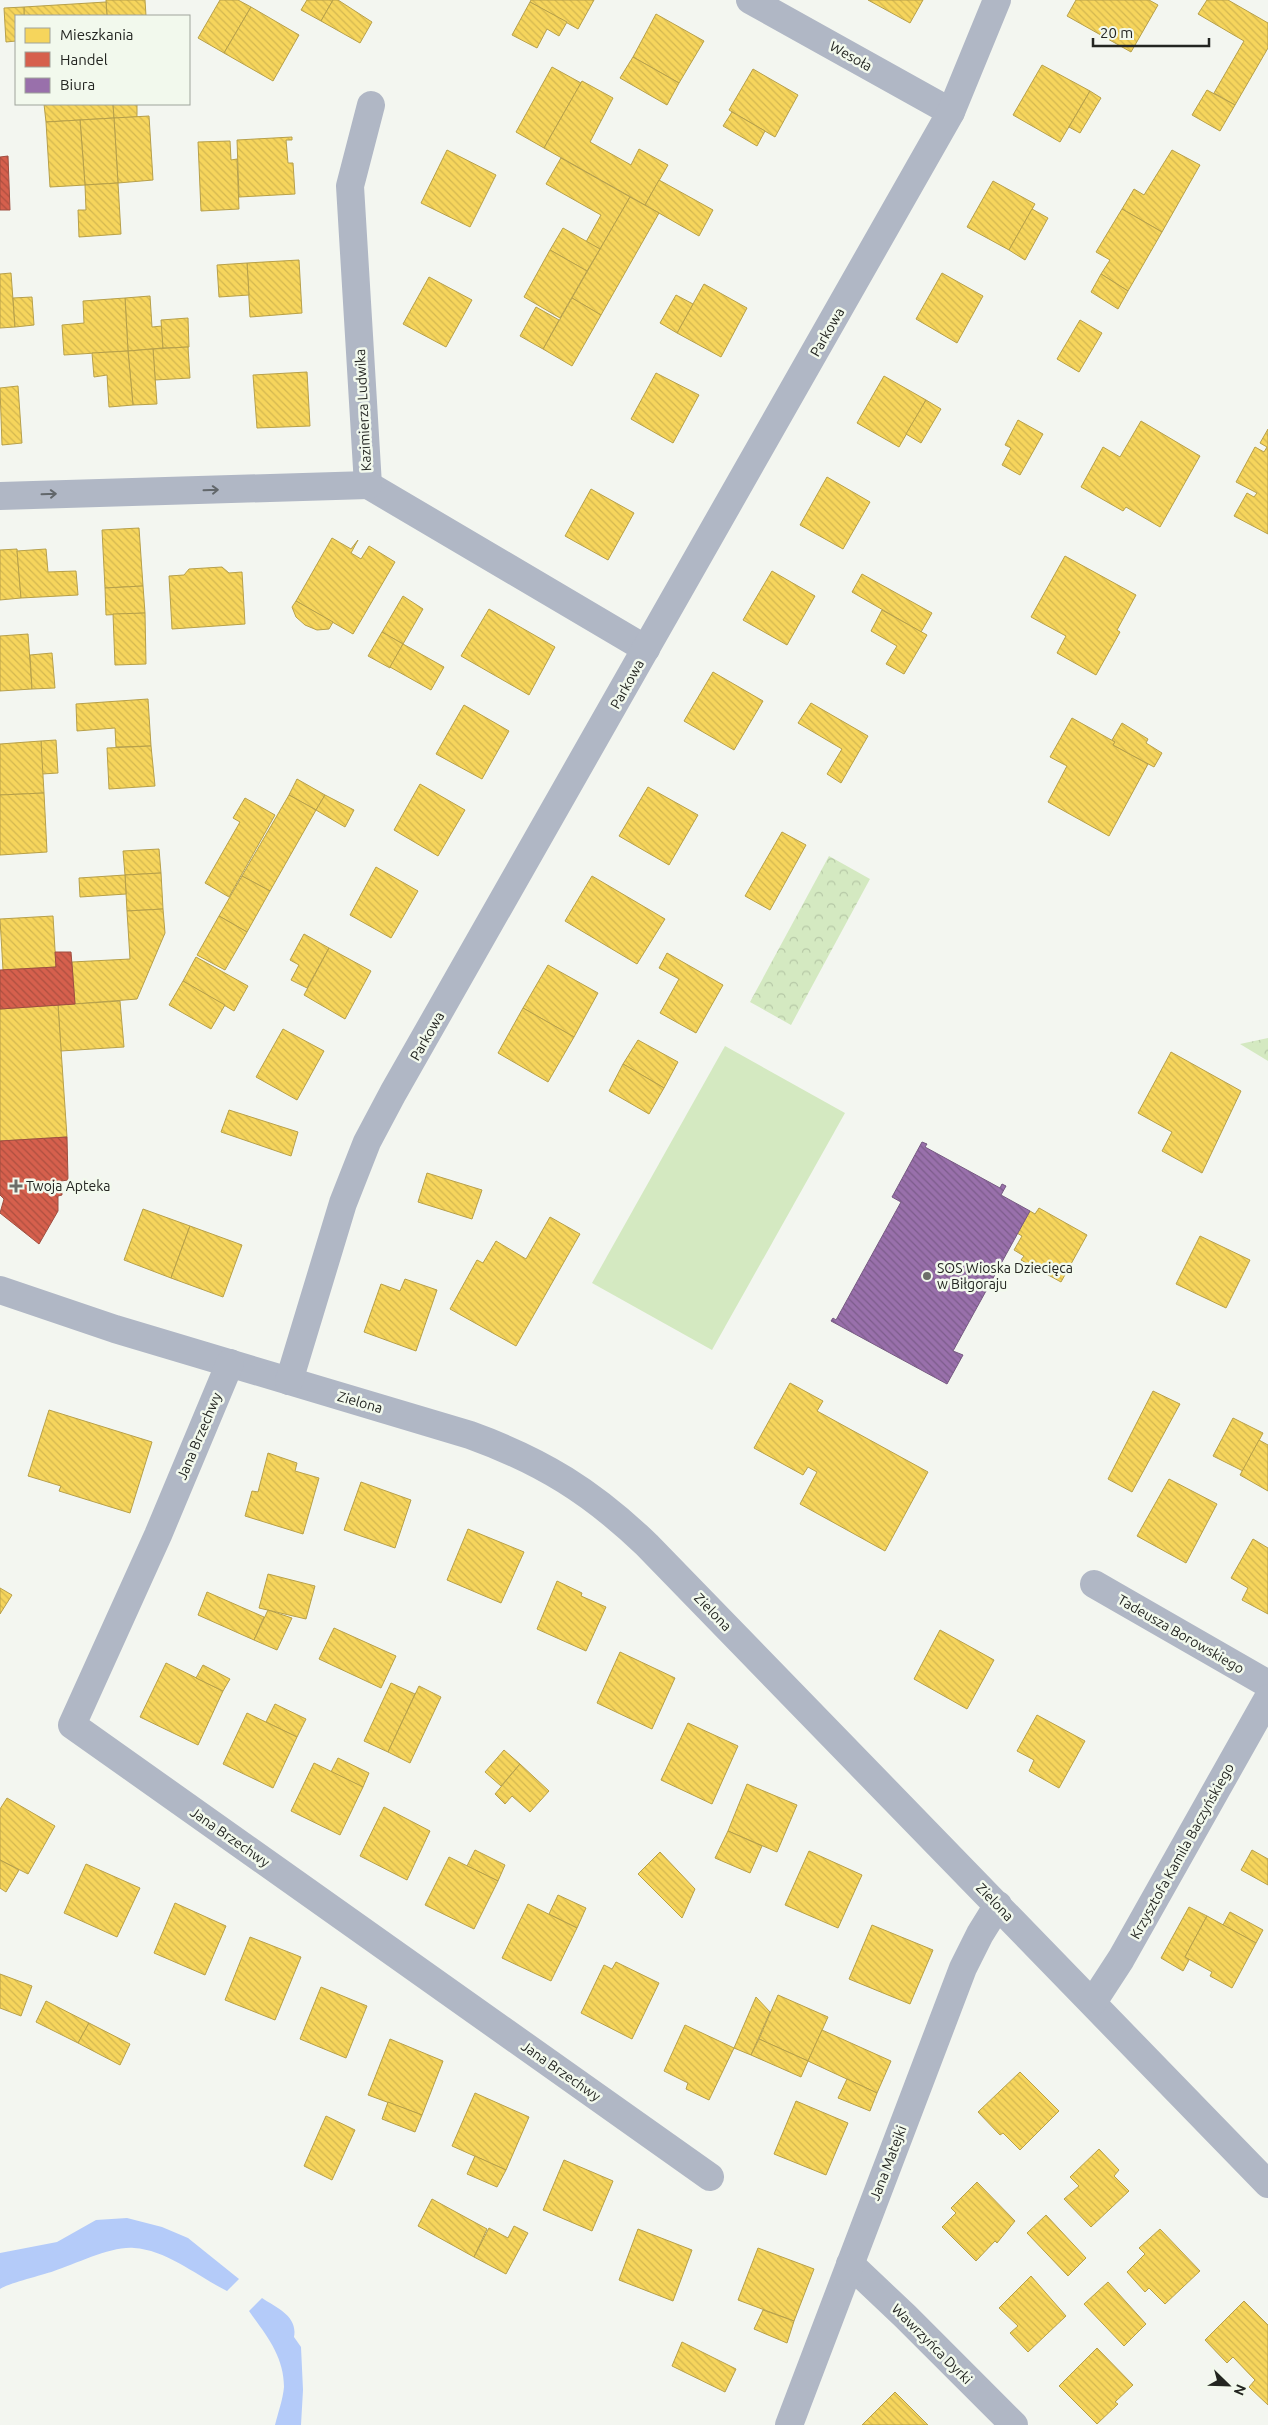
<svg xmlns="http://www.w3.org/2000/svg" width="1268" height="2425" font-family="Ubuntu,sans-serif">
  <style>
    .park { fill: url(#park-crowns) }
    .pitch { fill: #d4e9c1 }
    .water { fill: #b4cbf9 }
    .homes { fill: url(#homes-back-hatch); stroke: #b7a04a }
    .shops { fill: url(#shops-back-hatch); stroke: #a04e40 }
    .offices { fill: url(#offices-back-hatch); stroke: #765a82 }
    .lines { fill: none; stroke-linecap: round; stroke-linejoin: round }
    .minor { stroke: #b0b7c5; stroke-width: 28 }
    .oneway { stroke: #62676b }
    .poi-dot { fill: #6c6e69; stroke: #f2f9ed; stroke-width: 2 }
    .labels { text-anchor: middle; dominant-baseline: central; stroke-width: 5; stroke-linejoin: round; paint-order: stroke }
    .street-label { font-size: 14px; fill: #232521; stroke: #f2f9ed }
    .poi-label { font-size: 14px; fill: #232521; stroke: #f2f9ed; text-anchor: start }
  </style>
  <defs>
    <pattern id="park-crowns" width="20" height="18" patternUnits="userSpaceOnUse" patternTransform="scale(1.25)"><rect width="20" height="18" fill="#d4e9c1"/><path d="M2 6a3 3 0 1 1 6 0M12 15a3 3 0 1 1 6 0" fill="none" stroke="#b6c8a6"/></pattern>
    <pattern id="homes-back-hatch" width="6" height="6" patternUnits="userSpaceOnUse" patternTransform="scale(1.25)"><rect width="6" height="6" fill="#f6d55c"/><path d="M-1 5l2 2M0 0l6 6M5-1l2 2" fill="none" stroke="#d3b750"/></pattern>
    <pattern id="shops-back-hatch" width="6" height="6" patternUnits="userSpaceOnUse" patternTransform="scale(1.25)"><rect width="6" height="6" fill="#d6604d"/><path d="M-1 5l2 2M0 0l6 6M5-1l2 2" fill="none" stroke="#ad4f40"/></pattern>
    <pattern id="offices-back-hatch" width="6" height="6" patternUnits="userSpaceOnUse" patternTransform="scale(1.25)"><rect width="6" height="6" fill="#9970ab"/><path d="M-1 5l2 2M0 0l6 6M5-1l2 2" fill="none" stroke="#7c5c8b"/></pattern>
  </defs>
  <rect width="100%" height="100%" fill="#f3f6f0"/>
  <g class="park">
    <polygon points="829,856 870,879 791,1025 750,1002"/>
    <polygon points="1268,1038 1268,1061 1240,1044"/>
  </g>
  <polygon class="pitch" points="725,1046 845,1113 712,1350 592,1283"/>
  <g class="water">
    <path d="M127 2218 162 2227 188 2238 239 2279 227 2291C197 2276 167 2250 134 2248 111 2246 76 2264 54 2271 40 2276 9 2283 0 2289V2253L57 2242 96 2220Z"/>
    <path d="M262 2298C277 2308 298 2316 294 2337L301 2347 303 2390 301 2425H275C278 2413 283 2399 284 2387 284 2356 266 2335 249 2311Z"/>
  </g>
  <g class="homes">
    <polygon points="106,0 145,0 146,16 107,16"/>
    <polygon points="220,0 238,0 251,7 224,53 198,38"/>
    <polygon points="307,0 333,0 321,21 301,10"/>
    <polygon points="333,0 338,0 372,22 360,43 321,21"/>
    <polygon points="531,0 594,0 578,29 530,2"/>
    <polygon points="868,0 923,0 910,23"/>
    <polygon points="1076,0 1149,0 1158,5 1131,52 1067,16"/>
    <polygon points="1207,0 1228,0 1268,23 1268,48 1235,105 1214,93 1244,41 1198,14"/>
    <polygon points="106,2 107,16 24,16 24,7"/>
    <polygon points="530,2 567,22 559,36 547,29 537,48 512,35"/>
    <polygon points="24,7 24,16 16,16 16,41 6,42 4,8"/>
    <polygon points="251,7 299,35 273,81 224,53"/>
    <polygon points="656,14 704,41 679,83 633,57"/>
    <polygon points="633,57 679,83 667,105 620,78"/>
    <polygon points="1042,65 1090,91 1060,142 1013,115"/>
    <polygon points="552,67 581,83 544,148 516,132"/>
    <polygon points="753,69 798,95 775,137 729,110"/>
    <polygon points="582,81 613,98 590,142 631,165 639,149 668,165 645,205 544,148"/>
    <polygon points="1207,90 1235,105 1220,131 1192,115"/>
    <polygon points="1090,91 1101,98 1080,133 1069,127"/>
    <polygon points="44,104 113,104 114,118 46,122"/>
    <polygon points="113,104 137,104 137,117 114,118"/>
    <polygon points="732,112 765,131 757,146 723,126"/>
    <polygon points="149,116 153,180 118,183 114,118"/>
    <polygon points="114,118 118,183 85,185 80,120"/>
    <polygon points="80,120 85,185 50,187 46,122"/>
    <polygon points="292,137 292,140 286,140 288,163 293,163 295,194 239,197 237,140"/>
    <polygon points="230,141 231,160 237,159 239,209 201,211 198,142"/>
    <polygon points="447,150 496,175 470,227 421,203"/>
    <polygon points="1172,150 1200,165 1162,232 1122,209 1134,189 1144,195"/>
    <polygon points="561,158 630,197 600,249 586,242 601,215 546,184"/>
    <polygon points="659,180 713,210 699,236 645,205"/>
    <polygon points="993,181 1035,204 1009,250 967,227"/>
    <polygon points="118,183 121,234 79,237 78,210 86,210 85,185"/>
    <polygon points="630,197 659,213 601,315 572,298"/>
    <polygon points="1032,209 1048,218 1025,260 1009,250"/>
    <polygon points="1122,209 1162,232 1128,291 1101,274 1110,260 1096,252"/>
    <polygon points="563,228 600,249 587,271 550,250"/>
    <polygon points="550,250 587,271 560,318 524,297"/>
    <polygon points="299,260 302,313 250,317 247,263"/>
    <polygon points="247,263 249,295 219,297 217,265"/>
    <polygon points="11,273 15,327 0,328 0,274"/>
    <polygon points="942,273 983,296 957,343 916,319"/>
    <polygon points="1101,274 1128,291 1118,309 1091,292"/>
    <polygon points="429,277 472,300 446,347 403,324"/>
    <polygon points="704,284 747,308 721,357 677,333"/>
    <polygon points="676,295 693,304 677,333 660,323"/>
    <polygon points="150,296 152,327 162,326 163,348 128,351 125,298"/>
    <polygon points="32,297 34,325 15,327 13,298"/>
    <polygon points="125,298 128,351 64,355 62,325 84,323 83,301"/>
    <polygon points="572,298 601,315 572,366 543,349"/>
    <polygon points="536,307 559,320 543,349 520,336"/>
    <polygon points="188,318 189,347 163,348 161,320"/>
    <polygon points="1080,320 1102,333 1079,372 1057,359"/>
    <polygon points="188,347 190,378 155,380 153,349"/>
    <polygon points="153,349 157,404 133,405 128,351"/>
    <polygon points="128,351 133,405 109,407 107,375 94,377 92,353"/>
    <polygon points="307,372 310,426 257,428 253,375"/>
    <polygon points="656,373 699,395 673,443 631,419"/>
    <polygon points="884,376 926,400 899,447 857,423"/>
    <polygon points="18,386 22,443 2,445 0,388"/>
    <polygon points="926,400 941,409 921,443 906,434"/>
    <polygon points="1018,420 1043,434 1020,475 1002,465 1011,448 1005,445"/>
    <polygon points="1141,421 1200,456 1160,527 1126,507 1123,511 1081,487 1103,447 1120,457"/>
    <polygon points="1268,429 1268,534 1234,516 1247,493 1254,497 1257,493 1236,482 1255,447 1264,452 1267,447 1260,443"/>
    <polygon points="827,477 870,502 843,549 800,525"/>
    <polygon points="591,489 634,513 608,560 565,536"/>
    <polygon points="139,528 143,586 105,588 102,530"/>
    <polygon points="332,538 351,549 358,540 351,553 361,559 369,546 395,562 353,634 296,601"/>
    <polygon points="17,549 21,598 0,600 0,550"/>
    <polygon points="46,549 48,572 76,571 78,595 21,598 17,551"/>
    <polygon points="1065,556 1136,595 1117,630 1120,632 1096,675 1057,653 1066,636 1031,617"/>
    <polygon points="222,567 229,573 242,572 245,624 172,629 169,576 184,575 189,569"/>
    <polygon points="772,571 815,596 787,645 743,620"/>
    <polygon points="862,574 932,613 921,632 852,592"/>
    <polygon points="143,586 145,613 106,615 105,588"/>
    <polygon points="403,596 423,609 403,644 382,632"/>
    <polygon points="296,601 333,622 329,629 317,630 305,625 296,617 292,607"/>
    <polygon points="489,609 555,647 529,695 461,656"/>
    <polygon points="882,610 927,635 904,674 886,664 897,646 871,631"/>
    <polygon points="145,613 146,664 115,665 113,614"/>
    <polygon points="382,632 403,644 390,668 368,656"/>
    <polygon points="28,634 32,689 0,691 0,636"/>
    <polygon points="403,644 444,667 431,690 390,667"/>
    <polygon points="52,653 55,688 32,689 30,655"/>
    <polygon points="713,672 763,701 734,750 684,721"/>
    <polygon points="148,699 151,746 116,747 115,728 77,731 76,704"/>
    <polygon points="811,703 868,736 841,783 827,774 842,749 798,723"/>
    <polygon points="464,705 509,731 482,779 436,754"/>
    <polygon points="1072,718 1115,742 1113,745 1148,764 1109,836 1048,802 1067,766 1050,757"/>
    <polygon points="1122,723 1148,739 1146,743 1162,753 1154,767 1113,745 1115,742 1112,740"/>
    <polygon points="56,740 58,773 42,774 41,741"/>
    <polygon points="41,741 44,793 0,795 0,744"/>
    <polygon points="151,746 155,786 109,789 107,748"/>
    <polygon points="297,779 325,795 316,810 289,795"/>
    <polygon points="420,784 465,810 438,856 394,830"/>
    <polygon points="648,787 698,815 669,865 619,836"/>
    <polygon points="44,793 47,852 0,855 0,795"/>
    <polygon points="289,795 316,810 270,891 242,876"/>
    <polygon points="325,795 354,810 345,827 316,810"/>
    <polygon points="245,798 275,815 229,897 205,883 240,822 233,818"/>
    <polygon points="782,832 806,845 770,910 745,896"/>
    <polygon points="159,849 161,873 125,875 123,851"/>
    <polygon points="376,867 418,891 391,938 350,915"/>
    <polygon points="161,873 163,909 127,911 125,875"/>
    <polygon points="125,875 126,894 80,897 79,878"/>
    <polygon points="242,876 270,891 247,932 219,916"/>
    <polygon points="592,876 665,919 637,964 565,921"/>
    <polygon points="163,909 165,933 137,999 75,1004 72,962 130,959 127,911"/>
    <polygon points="53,916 56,967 3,970 0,919"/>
    <polygon points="219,916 247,932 225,970 197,955"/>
    <polygon points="304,934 329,948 307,988 291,980 299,965 290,960"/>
    <polygon points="329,948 371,971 345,1019 304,995"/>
    <polygon points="667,953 723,985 696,1033 660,1013 679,979 659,968"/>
    <polygon points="196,957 248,986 234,1011 183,981"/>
    <polygon points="548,965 598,993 574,1037 523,1008"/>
    <polygon points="183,981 225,1005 211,1029 169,1005"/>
    <polygon points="120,1001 124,1047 61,1051 58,1005"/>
    <polygon points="58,1005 67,1137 0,1141 0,1009"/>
    <polygon points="523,1008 574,1037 548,1082 498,1053"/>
    <polygon points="283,1029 324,1051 297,1100 256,1077"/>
    <polygon points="638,1040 678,1062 664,1088 623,1064"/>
    <polygon points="1171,1052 1241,1091 1202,1173 1162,1151 1172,1132 1138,1113"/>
    <polygon points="623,1064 664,1088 649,1114 609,1091"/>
    <polygon points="229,1110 298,1132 291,1156 221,1132"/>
    <polygon points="427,1173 482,1190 472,1219 418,1202"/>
    <polygon points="1039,1208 1087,1235 1061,1282 1021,1260 1024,1256 1014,1250 1022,1236 1017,1233 1030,1211 1035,1214"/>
    <polygon points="143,1209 190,1226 171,1278 124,1260"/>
    <polygon points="550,1217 580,1234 516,1346 450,1309 477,1260 483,1263 496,1241 526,1259"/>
    <polygon points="190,1226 242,1245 223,1297 171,1278"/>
    <polygon points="1200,1236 1250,1260 1226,1308 1176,1284"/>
    <polygon points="405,1279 437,1290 416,1351 364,1332 381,1284 400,1291"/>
    <polygon points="790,1383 823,1401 817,1411 928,1472 885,1551 800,1504 817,1472 808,1467 803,1475 754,1448"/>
    <polygon points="1153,1391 1180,1404 1132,1492 1108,1479"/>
    <polygon points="49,1410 152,1442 130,1513 59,1491 61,1486 28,1476"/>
    <polygon points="1233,1418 1263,1433 1243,1471 1213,1456"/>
    <polygon points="1259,1440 1268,1445 1268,1491 1240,1475"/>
    <polygon points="268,1453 297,1463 295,1471 319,1478 303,1534 245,1516 252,1491 258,1492"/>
    <polygon points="1169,1479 1217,1504 1186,1563 1137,1536"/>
    <polygon points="361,1482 411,1500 395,1548 344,1530"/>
    <polygon points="468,1529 524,1552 501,1603 447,1580"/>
    <polygon points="1253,1539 1268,1548 1268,1614 1242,1600 1248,1588 1231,1578"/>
    <polygon points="268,1574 315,1586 306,1619 259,1608"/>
    <polygon points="557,1581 582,1593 581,1596 606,1607 586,1651 537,1629"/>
    <polygon points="0,1588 12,1595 0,1614"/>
    <polygon points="207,1592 264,1617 254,1640 198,1615"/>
    <polygon points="268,1610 292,1618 277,1650 254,1640"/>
    <polygon points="334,1628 396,1656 381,1688 319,1659"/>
    <polygon points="940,1630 994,1660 967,1709 914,1679"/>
    <polygon points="620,1652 675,1678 652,1729 597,1703"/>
    <polygon points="166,1663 223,1691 198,1745 140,1717"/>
    <polygon points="203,1665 230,1679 223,1691 196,1678"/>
    <polygon points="391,1683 415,1694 388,1752 364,1741"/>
    <polygon points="419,1686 441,1697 410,1763 388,1752"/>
    <polygon points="275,1704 306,1719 297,1737 266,1722"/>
    <polygon points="247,1713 297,1737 273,1788 223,1764"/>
    <polygon points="1037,1715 1085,1741 1059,1788 1029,1771 1034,1760 1017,1751"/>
    <polygon points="688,1723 738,1746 712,1804 661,1780"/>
    <polygon points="504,1750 520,1764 501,1786 485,1772"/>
    <polygon points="338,1758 369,1773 363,1787 331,1772"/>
    <polygon points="314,1763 363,1787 340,1835 291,1811"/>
    <polygon points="520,1764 549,1791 530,1812 512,1796 505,1804 495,1794"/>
    <polygon points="747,1784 797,1805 777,1852 728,1831"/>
    <polygon points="7,1798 55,1826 28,1874 0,1860 0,1809"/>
    <polygon points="384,1807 430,1831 407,1880 360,1856"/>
    <polygon points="728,1831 762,1846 750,1873 715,1858"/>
    <polygon points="475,1850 505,1865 498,1881 467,1866"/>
    <polygon points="1252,1850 1268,1859 1268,1885 1241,1870"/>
    <polygon points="809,1851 862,1875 838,1928 785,1905"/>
    <polygon points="660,1852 695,1889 682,1918 638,1874"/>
    <polygon points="449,1857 498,1881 474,1929 425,1905"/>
    <polygon points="0,1860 19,1870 6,1892 0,1888"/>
    <polygon points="86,1864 140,1888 117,1937 64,1913"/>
    <polygon points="558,1895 586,1908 577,1928 549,1914"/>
    <polygon points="175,1903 226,1926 205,1975 154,1953"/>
    <polygon points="528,1904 577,1928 551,1981 502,1958"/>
    <polygon points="1189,1907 1207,1916 1185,1957 1189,1960 1183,1971 1161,1958"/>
    <polygon points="1230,1912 1263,1930 1256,1943 1223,1925"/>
    <polygon points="1207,1916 1256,1943 1232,1988 1210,1976 1212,1972 1185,1957"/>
    <polygon points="872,1925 933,1950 910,2004 849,1979"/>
    <polygon points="250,1937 301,1957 275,2020 225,2000"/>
    <polygon points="616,1962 659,1983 632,2039 581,2013 604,1965 612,1969"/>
    <polygon points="0,1974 32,1986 21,2016 0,2008"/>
    <polygon points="321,1987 367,2006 346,2058 300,2039"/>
    <polygon points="778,1995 828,2017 808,2061 759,2039"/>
    <polygon points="756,1997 770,2012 751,2055 734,2048"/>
    <polygon points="46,2001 89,2023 78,2043 36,2022"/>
    <polygon points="89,2023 130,2044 120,2065 78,2043"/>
    <polygon points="685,2025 734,2048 709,2100 686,2089 688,2083 664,2071"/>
    <polygon points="822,2030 891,2061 877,2093 808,2061"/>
    <polygon points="390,2039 443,2061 422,2115 368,2095"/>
    <polygon points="759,2039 808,2061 801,2077 751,2055"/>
    <polygon points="1020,2072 1059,2111 1020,2150 1003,2133 1000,2135 978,2112"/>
    <polygon points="847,2079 877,2093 870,2111 838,2098"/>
    <polygon points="475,2093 529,2117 506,2170 452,2146"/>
    <polygon points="796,2101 848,2123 826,2175 774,2154"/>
    <polygon points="388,2102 422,2115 415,2132 382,2119"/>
    <polygon points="326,2116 355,2130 332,2180 304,2166"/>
    <polygon points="1099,2149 1119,2170 1114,2176 1129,2191 1091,2227 1064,2199 1079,2186 1070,2177"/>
    <polygon points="475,2156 506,2170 497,2187 467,2174"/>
    <polygon points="564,2160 613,2181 592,2231 543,2210"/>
    <polygon points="977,2182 1015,2221 997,2243 995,2241 976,2261 942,2227 956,2213 951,2208"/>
    <polygon points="432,2199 487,2229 474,2257 418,2226"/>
    <polygon points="1046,2215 1086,2258 1068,2276 1027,2233"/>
    <polygon points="514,2226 528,2233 506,2274 474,2257 489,2228 508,2238"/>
    <polygon points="638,2229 692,2250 673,2301 619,2280"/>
    <polygon points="1160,2229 1200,2271 1165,2304 1149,2288 1145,2292 1127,2272 1145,2254 1139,2248"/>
    <polygon points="758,2248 814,2269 794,2321 738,2300"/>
    <polygon points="1031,2276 1066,2316 1028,2352 1010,2333 1018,2326 999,2308"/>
    <polygon points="1108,2282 1146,2324 1124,2346 1084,2304"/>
    <polygon points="1244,2301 1268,2325 1268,2405 1249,2387 1255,2380 1233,2357 1227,2363 1205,2340"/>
    <polygon points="763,2310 794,2321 787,2343 754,2329"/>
    <polygon points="682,2342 736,2369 725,2392 672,2366"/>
    <polygon points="1097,2348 1133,2385 1115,2402 1118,2404 1097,2424 1059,2386"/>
    <polygon points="895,2392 928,2425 862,2425"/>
  </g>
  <g class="shops">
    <polygon points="8,156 10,210 0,210 0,157"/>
    <polygon points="55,952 71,952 75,1004 0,1009 0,970 56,967"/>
    <polygon points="67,1137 68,1180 61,1181 62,1195 58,1196 58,1211 39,1244 0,1213 4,1199 0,1195 0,1141"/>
  </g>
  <polygon class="offices" points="922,1142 927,1144 925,1147 1000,1188 1002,1184 1006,1186 1001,1195 1030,1211 953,1351 963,1355 947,1384 831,1321 833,1318 836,1320 901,1202 892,1197"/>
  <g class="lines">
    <g class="minor">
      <polyline points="750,0 951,112"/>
      <polyline points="368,485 350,186 371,105"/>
      <polyline points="368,485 646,649"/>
      <polyline points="0,496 368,485"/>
      <path d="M0 1290 115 1329 470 1435C542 1461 592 1492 647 1545L1268 2184"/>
      <polyline points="230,1363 158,1535 72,1725 710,2177"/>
      <polyline points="289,1381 343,1203 367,1142 393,1093 951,112 997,0"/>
      <polyline points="1094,1584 1268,1684"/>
      <polyline points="1093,2002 1121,1959 1268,1698"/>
      <polyline points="850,2264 905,2316 1014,2425"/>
      <polyline points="789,2425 963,1968 980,1934 998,1905"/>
    </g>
  </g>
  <defs><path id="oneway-shaft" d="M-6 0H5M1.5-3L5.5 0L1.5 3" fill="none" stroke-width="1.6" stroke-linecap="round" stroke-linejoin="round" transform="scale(1.25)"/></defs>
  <g class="oneway">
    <use href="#oneway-shaft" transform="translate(211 490) rotate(-2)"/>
    <use href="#oneway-shaft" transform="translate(49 494) rotate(-2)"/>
  </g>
  <g class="poi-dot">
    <path d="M13.5 1178.5h5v5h5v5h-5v5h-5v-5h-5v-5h5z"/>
    <circle cx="927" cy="1276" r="5"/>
  </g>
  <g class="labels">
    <g class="street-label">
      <text transform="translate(851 56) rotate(29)">Wesoła</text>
      <text transform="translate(827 332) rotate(-60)">Parkowa</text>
      <text transform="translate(363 410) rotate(-93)">Kazimierza Ludwika</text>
      <text transform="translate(627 684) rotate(-61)">Parkowa</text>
      <text transform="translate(427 1036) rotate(-60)">Parkowa</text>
      <text transform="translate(360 1402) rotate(16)">Zielona</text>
      <text transform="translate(199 1436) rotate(-67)">Jana Brzechwy</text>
      <text transform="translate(713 1612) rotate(46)">Zielona</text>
      <text transform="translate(1181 1634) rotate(30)">Tadeusza Borowskiego</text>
      <text transform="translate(230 1837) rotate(35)">Jana Brzechwy</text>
      <text transform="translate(1182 1851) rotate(-61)">Krzysztofa Kamila Baczyńskiego</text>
      <text transform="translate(995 1902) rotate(46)">Zielona</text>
      <text transform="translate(561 2071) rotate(35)">Jana Brzechwy</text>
      <text transform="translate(888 2163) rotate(-69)">Jana Matejki</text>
      <text transform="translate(932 2344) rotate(45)">Wawrzyńca Dyrki</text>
    </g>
    <g class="poi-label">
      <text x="26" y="1186">Twoja Apteka</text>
      <text x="937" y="1268">SOS Wioska Dziecięca<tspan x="937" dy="16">w Biłgoraju</tspan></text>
    </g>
  </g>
  <rect x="15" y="15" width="175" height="90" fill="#f2f9ed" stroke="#9fa49b"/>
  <rect x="25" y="28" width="25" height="15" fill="#f6d55c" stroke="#9fa49b"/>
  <text x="60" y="40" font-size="15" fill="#232521">Mieszkania</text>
  <rect x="25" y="52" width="25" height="15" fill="#d6604d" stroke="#9fa49b"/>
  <text x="60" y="65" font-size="15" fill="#232521">Handel</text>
  <rect x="25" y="78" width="25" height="15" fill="#9970ab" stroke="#9fa49b"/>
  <text x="60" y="90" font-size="15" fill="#232521">Biura</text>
  <g transform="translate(1228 2385) rotate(113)" stroke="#f2f9ed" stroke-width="4" paint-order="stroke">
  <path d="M0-4L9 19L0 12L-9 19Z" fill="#232521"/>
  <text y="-8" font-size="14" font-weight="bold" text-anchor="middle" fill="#232521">N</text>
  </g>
  <path d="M1093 38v8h116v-8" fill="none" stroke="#232521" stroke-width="2.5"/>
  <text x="1100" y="38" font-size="15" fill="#232521" stroke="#f2f9ed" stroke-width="4" paint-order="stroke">20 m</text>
</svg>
